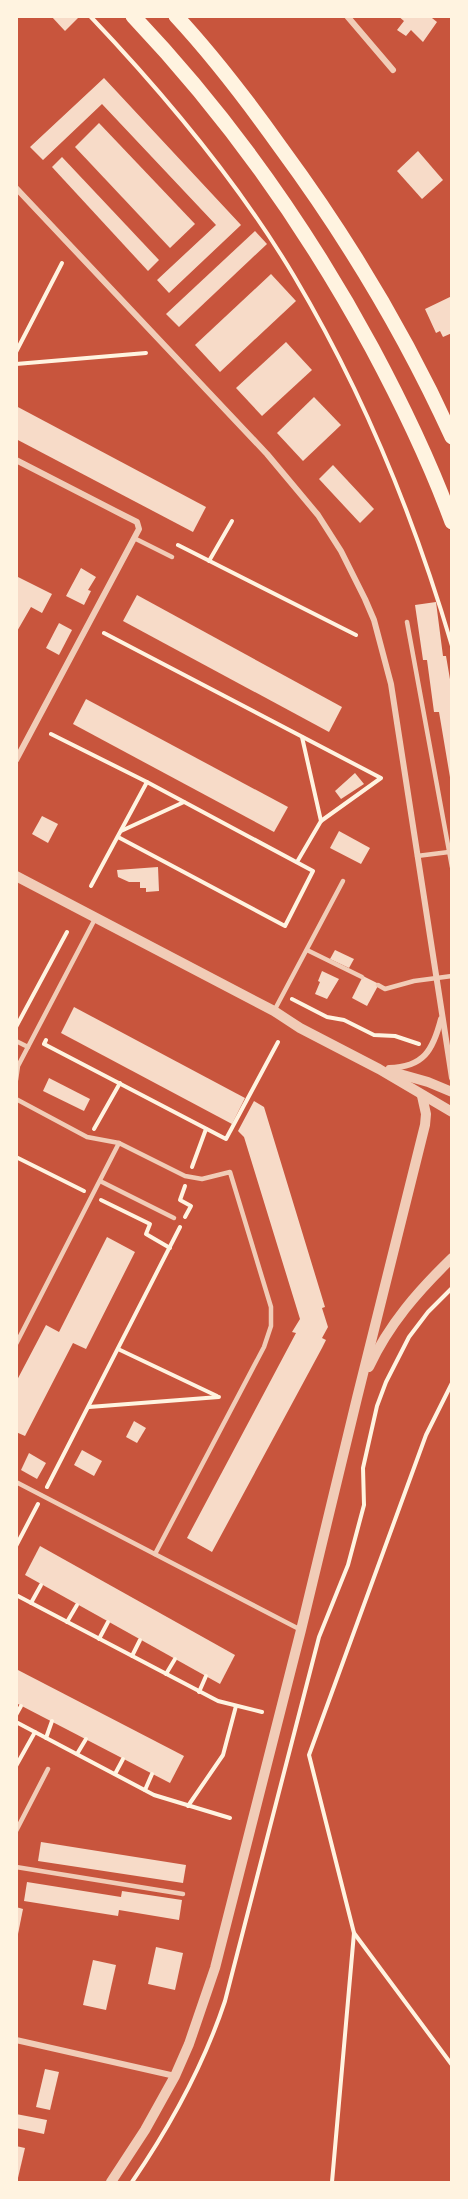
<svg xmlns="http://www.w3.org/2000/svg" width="468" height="2199" font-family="Literata,serif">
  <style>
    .building { fill: #f7dbc8 }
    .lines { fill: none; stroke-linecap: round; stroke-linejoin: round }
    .path { stroke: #fff3e0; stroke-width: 4 }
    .service { stroke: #f1ccb7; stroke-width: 4.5 }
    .minor { stroke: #f1ccb7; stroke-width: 6 }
    .tertiary { stroke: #f1ccb7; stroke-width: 10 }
    .primary { stroke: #fff3e0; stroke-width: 15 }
  </style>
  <rect width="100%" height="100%" fill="#c8553d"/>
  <g class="building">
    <polygon points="51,16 77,16 78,18 65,31"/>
    <polygon points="398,16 433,16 432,18 437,22 423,42 411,30 406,36 397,30 404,21"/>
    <polygon points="104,78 241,225 169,293 157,280 216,225 102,104 43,160 30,147"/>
    <polygon points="99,123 195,224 170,248 75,147"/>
    <polygon points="418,151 443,180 422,199 397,171"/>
    <polygon points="62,157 159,260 148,271 52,167"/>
    <polygon points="255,231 267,244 179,327 166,314"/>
    <polygon points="271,274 296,301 220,372 195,345"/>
    <polygon points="452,296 452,333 443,337 440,331 436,333 425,309"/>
    <polygon points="286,342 312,370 262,416 236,388"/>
    <polygon points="314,397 341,425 303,461 277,433"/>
    <polygon points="16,406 206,507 193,532 16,439"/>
    <polygon points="333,465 374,509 360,523 319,479"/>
    <polygon points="81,568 96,577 88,590 91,591 84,605 66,596"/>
    <polygon points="16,576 52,594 42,613 31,607 16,633"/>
    <polygon points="137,595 342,707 329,732 123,621"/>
    <polygon points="436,602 443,656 446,656 452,691 452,789 439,712 434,712 427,660 423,660 415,605"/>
    <polygon points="59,623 72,630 59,655 46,648"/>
    <polygon points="86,699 288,807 274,832 73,724"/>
    <polygon points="355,773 364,784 341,799 335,791"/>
    <polygon points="42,816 58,824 48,843 32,834"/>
    <polygon points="339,831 370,848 361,864 330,848"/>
    <polygon points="158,867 159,891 146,892 146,888 140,888 140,882 129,882 118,877 117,870"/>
    <polygon points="335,950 354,959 349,968 330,959"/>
    <polygon points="322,971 339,979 327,999 315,994 320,982 318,981"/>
    <polygon points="363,976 379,984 367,1006 352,998"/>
    <polygon points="74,1007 245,1098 232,1124 61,1033"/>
    <polygon points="49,1078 90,1099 84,1111 43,1091"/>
    <polygon points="254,1101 264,1107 325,1307 322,1308 328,1327 322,1338 326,1340 322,1348 212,1552 187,1538 296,1333 292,1332 300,1319 244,1137 238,1131"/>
    <polygon points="107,1237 135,1252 86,1349 73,1343 25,1436 16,1432 16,1382 46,1325 59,1332"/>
    <polygon points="134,1421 146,1428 137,1443 126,1437"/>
    <polygon points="82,1450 102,1461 94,1476 74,1465"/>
    <polygon points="29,1453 46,1463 37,1479 21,1470"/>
    <polygon points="40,1546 235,1655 220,1684 25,1575"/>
    <polygon points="16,1669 184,1756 170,1783 16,1703"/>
    <polygon points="41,1842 186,1865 183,1883 38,1861"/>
    <polygon points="27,1882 121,1897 122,1891 182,1900 179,1920 119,1910 118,1916 24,1901"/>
    <polygon points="16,1907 23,1909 18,1934 16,1934"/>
    <polygon points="156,1947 183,1953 175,1990 148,1984"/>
    <polygon points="93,1960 116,1965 106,2010 83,2005"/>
    <polygon points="45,2069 59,2072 50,2110 36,2107"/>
    <polygon points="16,2114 47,2120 44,2134 16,2128"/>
    <polygon points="16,2146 25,2148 17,2182 16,2181"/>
  </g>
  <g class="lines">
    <g class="path">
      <path d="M90 16C166 96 238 182 294 276 363 392 414 517 452 646"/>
      <polyline points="16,352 62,263"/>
      <polyline points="16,364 146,353"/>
      <polyline points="178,545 356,635"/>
      <polyline points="209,561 232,521"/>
      <polyline points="104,633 381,778 321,821"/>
      <polyline points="51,734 147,782 313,871 285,926 118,837"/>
      <polyline points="121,831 184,802"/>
      <polyline points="297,862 321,821 302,737"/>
      <polyline points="91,886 147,782"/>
      <polyline points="292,999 327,1017 344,1020 374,1035 395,1036 419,1044"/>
      <polyline points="16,1027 67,932"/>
      <polyline points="46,1040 44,1044 226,1139 278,1042"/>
      <polyline points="94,1129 120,1083"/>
      <polyline points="16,1157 84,1191"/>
      <polyline points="192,1167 206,1129"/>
      <polyline points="101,1200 150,1224 146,1234 170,1248"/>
      <polyline points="185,1217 191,1206 180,1200 185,1186"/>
      <polyline points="118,1349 217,1396"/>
      <polyline points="89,1407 219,1397"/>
      <polyline points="47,1487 180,1227"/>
      <polyline points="16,1546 38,1504"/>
      <polyline points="16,1595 218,1701 262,1712"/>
      <polyline points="31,1603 41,1585"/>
      <polyline points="67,1622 77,1605"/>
      <polyline points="99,1639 108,1622"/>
      <polyline points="132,1656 140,1640"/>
      <polyline points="166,1674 175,1659"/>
      <polyline points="199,1692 206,1676"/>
      <polyline points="16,1715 21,1706"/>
      <polyline points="16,1722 154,1795 230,1818"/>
      <polyline points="46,1738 52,1721"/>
      <polyline points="77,1754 86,1739"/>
      <polyline points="16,1766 35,1732"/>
      <polyline points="115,1774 123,1759"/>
      <polyline points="145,1790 152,1774"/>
      <polyline points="188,1806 223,1755 236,1706"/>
      <polyline points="354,1933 452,2065"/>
      <path d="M132 2182C171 2125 203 2067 225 2001L319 1637 348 1565 364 1505 363 1468 377 1406 386 1382 409 1337 428 1312 452 1288"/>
      <polyline points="332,2182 354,1933 309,1755 426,1435 452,1383"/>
    </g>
    <g class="service">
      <polyline points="134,538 172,557"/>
      <polyline points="407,622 452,867"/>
      <polyline points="417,856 449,852"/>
      <polyline points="307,950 362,977"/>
      <polyline points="378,985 385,989 414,981 452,976"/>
      <polyline points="274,1011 343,881"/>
      <polyline points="16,1041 28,1047"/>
      <polyline points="16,1080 18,1066 96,917"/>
      <polyline points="16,1099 87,1137 119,1143 185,1176 202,1179 230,1172 271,1307 271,1326 264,1347 155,1554"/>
      <polyline points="100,1181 174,1218"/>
      <polyline points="16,1344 119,1143"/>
      <polyline points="16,1482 301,1630"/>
      <polyline points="16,1831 48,1769"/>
      <polyline points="16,1867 183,1894"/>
    </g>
    <g class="minor">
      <polyline points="347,16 393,70"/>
      <polyline points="16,188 267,454 318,515 341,551 365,599 374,620 391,684 452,1078"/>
      <polyline points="16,460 125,516 137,522 139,529 16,760"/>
      <path d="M389 1068C424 1067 433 1050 441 1019"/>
      <polyline points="16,2040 175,2076"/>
    </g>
    <g class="tertiary">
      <polyline points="16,876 274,1011 300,1028 379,1069 452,1112"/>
      <polyline points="389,1071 428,1082 452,1092"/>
      <path d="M369 1367C389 1324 418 1291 452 1258"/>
      <polyline points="111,2182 145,2130 175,2076 189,2044 215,1968 301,1630 357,1398 425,1125 426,1114 422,1096"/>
    </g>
    <g class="primary">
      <path d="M133 16C227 115 307 228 372 348 402 404 430 462 452 522"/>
      <path d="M176 16C214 57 249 103 281 148 348 239 405 334 452 437"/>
    </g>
  </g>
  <rect width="468" height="2199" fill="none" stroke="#fff3e0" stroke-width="36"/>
</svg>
